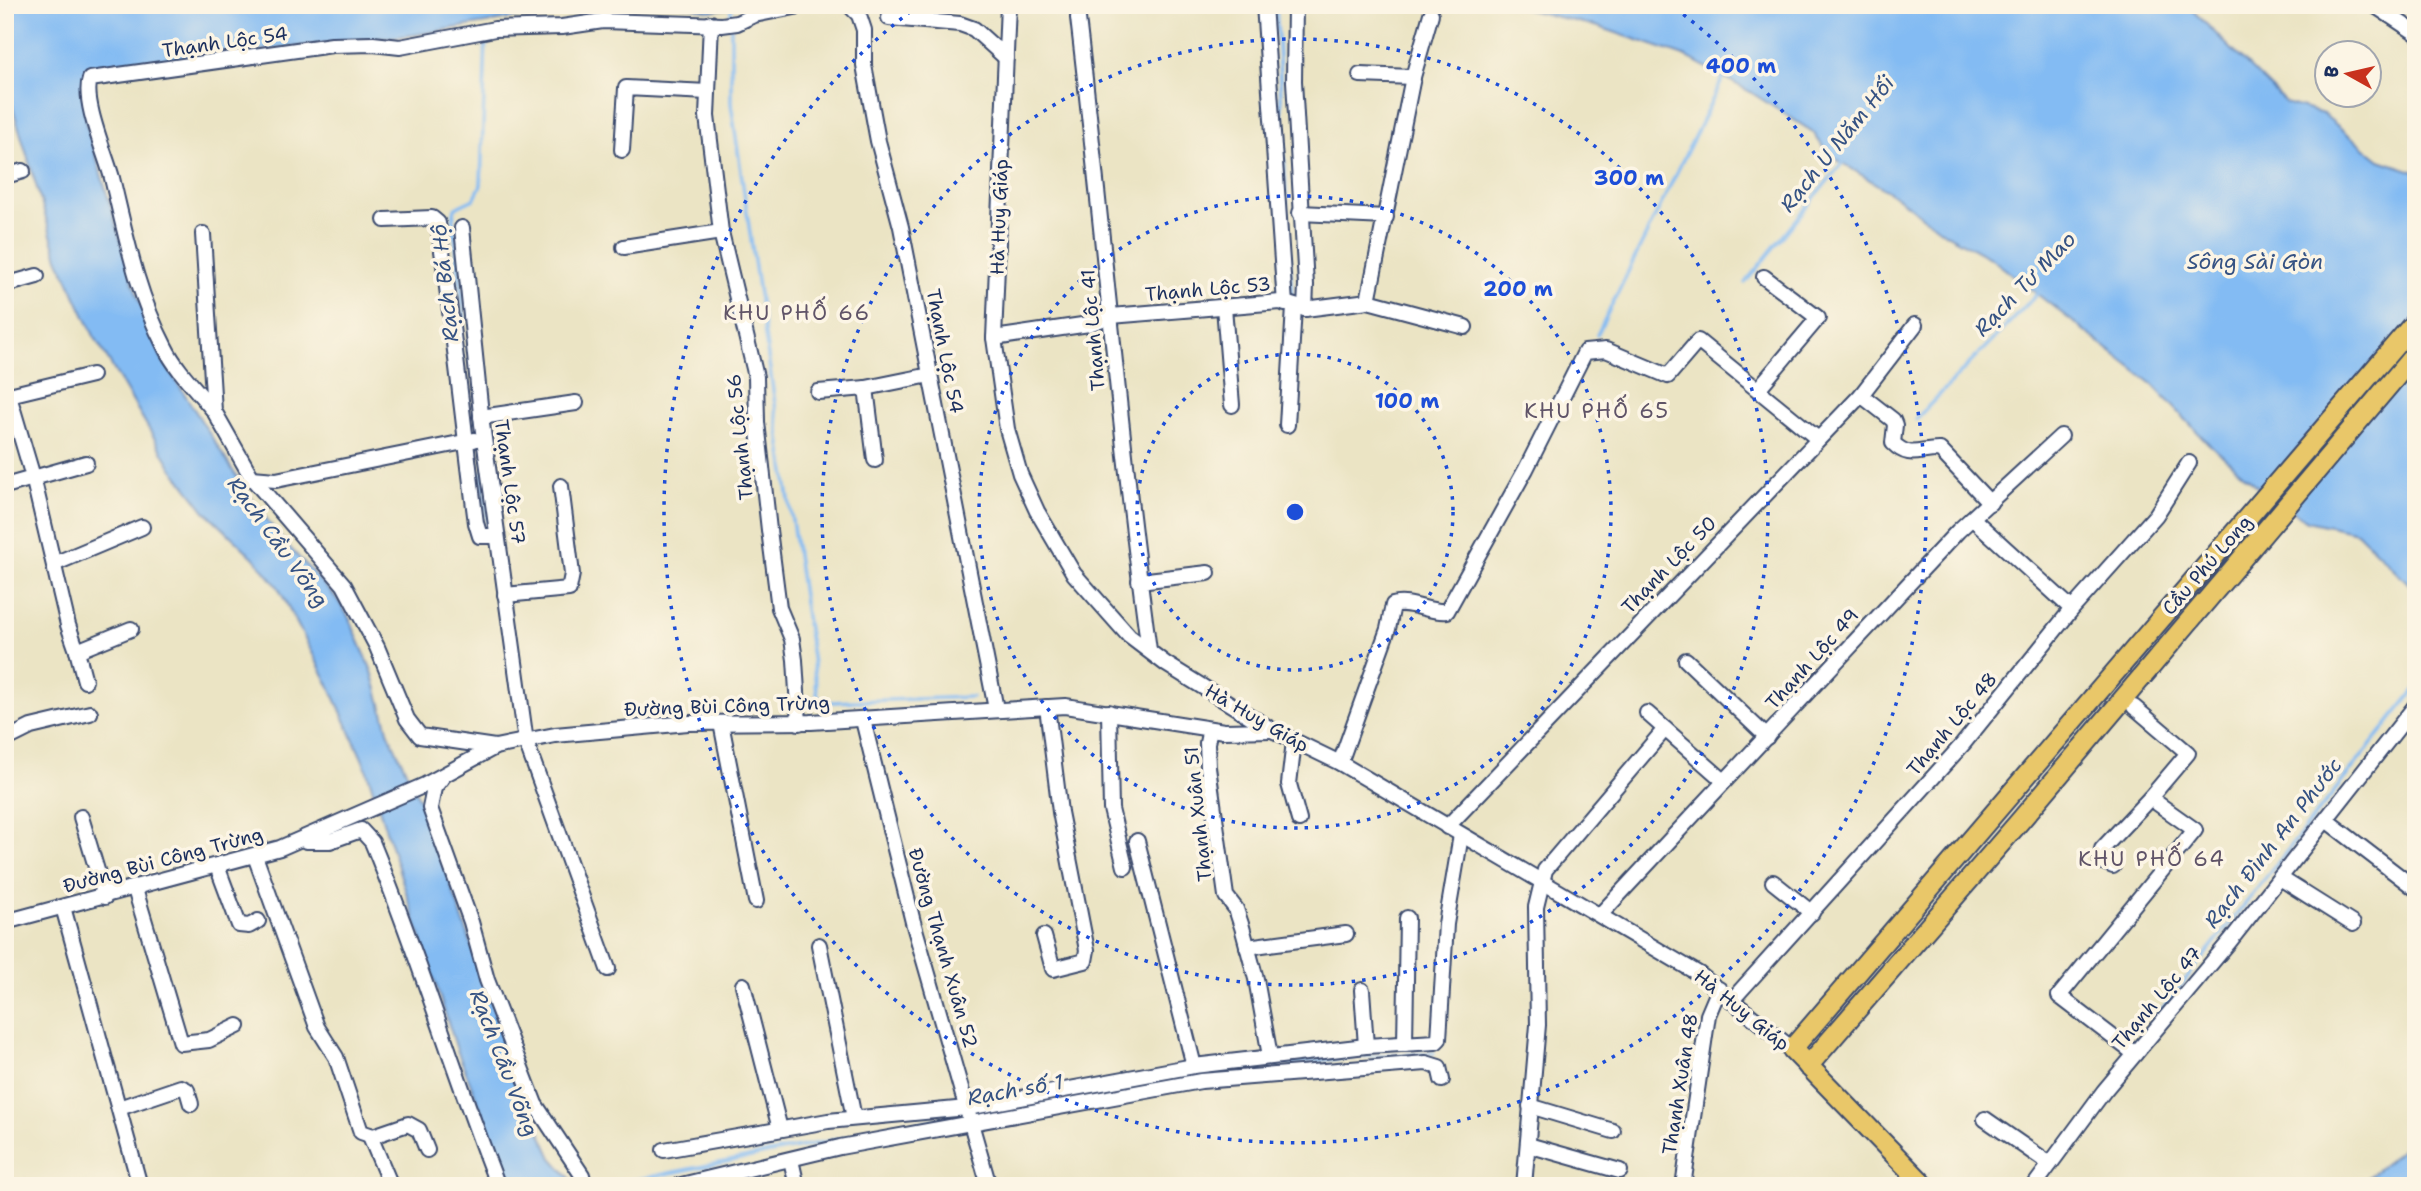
<svg xmlns="http://www.w3.org/2000/svg" width="2421" height="1191" font-family="'Shantell Sans',sans-serif">
  <style>
    .water { fill: #83bbf3; stroke: #4f75a8; stroke-width: 2 }
    .lines { fill: none; stroke-linecap: round; stroke-linejoin: round }
    .stream { stroke: #83bbf3; stroke-width: 3.5 }
    .minor-casing { stroke: #3a4a6d; stroke-width: 18 }
    .major-casing { stroke: #3a4a6d; stroke-width: 23 }
    .minor { stroke: #fff; stroke-width: 14 }
    .major { stroke: #e9c769; stroke-width: 19 }
    .ring { fill: none; stroke: #1d4ed8; stroke-width: 3.5; stroke-dasharray: 3.5 7 }
    .labels { text-anchor: middle; dominant-baseline: central; stroke-width: 7; stroke-linejoin: round; paint-order: stroke }
    .street-label { font-size: 19px; fill: #1b2f5e; stroke: #fcf5e5 }
    .water-label { font-size: 21px; font-style: italic; fill: #355283; stroke: #fcf5e5 }
    .neighbourhood-label { font-size: 21px; letter-spacing: 2px; fill: #605468; stroke: #fcf5e5 }
    .centre { fill: #1d4ed8; stroke: #fcf5e5; stroke-width: 3.5 }
    .ring-label { font-size: 21px; text-anchor: middle; font-weight: bold; fill: #1d4ed8; stroke: #fcf5e5; stroke-width: 7; stroke-linejoin: round; paint-order: stroke }
  </style>
  <rect width="100%" height="100%" fill="#fcf5e5"/>
  <filter id="ink" filterUnits="userSpaceOnUse"><feTurbulence type="fractalNoise" baseFrequency=".0143" numOctaves="2"/><feDisplacementMap in="SourceGraphic" scale="14" xChannelSelector="R" yChannelSelector="G"/><feConvolveMatrix kernelMatrix="1 2 1 2 8 2 1 2 1" color-interpolation-filters="sRGB"/></filter>
  <filter id="wash" filterUnits="userSpaceOnUse"><feTurbulence type="fractalNoise" baseFrequency=".00686" numOctaves="4" result="noise"/><feDisplacementMap in="SourceGraphic" scale="28" xChannelSelector="R" yChannelSelector="G"/><feGaussianBlur stdDeviation="1.57" result="paint"/><feColorMatrix in="noise" values="0 0 0 0 0 0 0 0 0 0 0 0 0 0 0 0 0 1.4 0 .05"/><feComposite in="paint" operator="in"/></filter>
  <g filter="url(#wash)">
    <rect width="100%" height="100%" fill="#ebe4c4"/>
    <g class="water">
      <polygon points="5,5 593,5 413,35 107,66 90,71 85,85 87,126 134,286 161,357 244,488 279,536 337,599 349,618 372,671 389,734 427,816 522,1092 552,1158 577,1186 512,1186 457,1050 365,765 330,687 278,587 256,560 205,511 172,468 94,336 58,258 11,102 5,96"/>
      <polygon points="680,5 750,5 710,11"/>
      <polygon points="1508,5 2187,5 2286,103 2323,114 2380,160 2416,172 2416,591 2357,532 2307,521 2256,485 2208,443 2150,382 1992,259 1946,234 1897,197 1828,154 1813,132 1752,93 1687,57 1599,27"/>
      <polygon points="2416,1138 2416,1186 2357,1186"/>
    </g>
    <g class="lines">
      <g class="stream">
        <polyline points="1276,5 1292,300"/>
        <polyline points="731,20 731,5"/>
        <polyline points="731,28 731,103 818,698 830,702 972,697"/>
        <polyline points="1745,283 1843,162"/>
        <polyline points="465,321 453,218 455,208 474,199 481,185 486,36"/>
        <polyline points="1597,335 1724,76"/>
        <polyline points="1916,419 2038,293"/>
        <polyline points="482,472 488,529"/>
        <polyline points="2155,1018 2416,688"/>
        <path d="M1040 1102C1171 1079 1301 1057 1434 1053"/>
        <polyline points="605,1186 960,1115"/>
      </g>
    </g>
  </g>
  <g filter="url(#ink)">
    <g class="lines">
      <g class="minor-casing">
        <g id="minor">
          <polyline points="849,5 859,15 864,30 864,65 878,141 901,227 996,709"/>
          <polyline points="1008,5 994,338 1007,429 1020,474 1037,511 1074,574 1129,636 1166,664 1272,730 1340,763 1699,974 1792,1049"/>
          <path d="M1079 5 1078 18C1103 228 1120 440 1149 650"/>
          <polyline points="1264,5 1285,304"/>
          <polyline points="1295,5 1294,81 1306,285 1305,309"/>
          <polyline points="2374,5 2416,33"/>
          <polyline points="889,18 960,24 974,29 1006,58"/>
          <polyline points="711,23 707,116 721,232 756,377 757,422 769,530 779,608 792,639 795,660 799,723"/>
          <polyline points="1360,75 1413,77 1431,14"/>
          <polyline points="622,150 626,88 708,92"/>
          <polyline points="5,176 23,171"/>
          <polyline points="1300,213 1386,217"/>
          <path d="M385 220 432 218 438 223C453 323 463 423 476 523L480 536H497"/>
          <polyline points="462,228 482,424 526,742 608,969"/>
          <polyline points="203,234 214,411 252,478 344,585 377,647 407,719 420,736 495,747"/>
          <polyline points="624,247 721,232"/>
          <polyline points="5,285 37,276"/>
          <polyline points="1368,301 1413,77"/>
          <polyline points="1224,307 1232,405"/>
          <polyline points="994,338 1089,324 1111,316 1281,302 1305,309 1368,301 1465,327"/>
          <polyline points="866,388 875,460"/>
          <polyline points="1758,389 1818,318 1764,277"/>
          <polyline points="818,392 866,388 930,375"/>
          <path d="M1861 395 1893 420 1895 425 1893 443C1910 460 1920 449 1940 450L1990 503"/>
          <polyline points="5,396 92,375"/>
          <polyline points="9,396 33,477 68,625 77,651 131,629"/>
          <path d="M214 411C198 391 176 370 165 347 137 294 126 236 112 178 106 155 82 101 90 79L332 45 373 44 400 47 495 29 562 27 603 21 722 25 737 23 754 15 805 5"/>
          <polyline points="481,417 576,403"/>
          <polyline points="1287,425 1294,307"/>
          <polyline points="252,478 276,480 474,440"/>
          <polyline points="5,486 86,463"/>
          <polyline points="1972,518 2072,609"/>
          <polyline points="54,564 142,527"/>
          <polyline points="1139,581 1208,573"/>
          <polyline points="505,595 569,589 572,574 561,486"/>
          <polyline points="77,651 85,681"/>
          <polyline points="1686,660 1767,737"/>
          <polyline points="2134,707 2188,753 2150,798"/>
          <polyline points="1109,712 1111,809 1125,867"/>
          <polyline points="1647,713 1724,781"/>
          <polyline points="863,720 913,922 989,1186"/>
          <polyline points="721,723 756,901"/>
          <polyline points="1210,729 1207,743 1208,767 1226,896 1236,909 1242,927 1256,979 1270,1056"/>
          <polyline points="5,740 31,727 90,713"/>
          <polyline points="1294,741 1289,784 1299,820"/>
          <path d="M1340 763 1388 629 1393 605C1410 600 1429 613 1447 611L1526 469 1585 352 1606 350 1668 376 1698 341 1818 439"/>
          <polyline points="442,778 434,788 430,808 471,922 487,980 535,1104 582,1175 585,1186"/>
          <polyline points="81,817 105,897"/>
          <polyline points="2326,820 2416,889"/>
          <polyline points="1447,827 1861,395 1915,325"/>
          <path d="M306 841H330L361 830 372 842C419 955 453 1072 498 1186"/>
          <polyline points="1137,841 1194,1066"/>
          <polyline points="255,856 317,1027 336,1057 361,1132 373,1136 408,1124 419,1130 427,1150"/>
          <polyline points="217,866 239,925 249,926 258,921"/>
          <polyline points="2113,866 2101,861 2102,849 2150,798 2195,830 2059,996 2135,1054"/>
          <polyline points="2280,878 2353,924"/>
          <polyline points="1773,882 1812,913"/>
          <polyline points="135,889 181,1043 209,1040 238,1026"/>
          <polyline points="63,907 140,1186"/>
          <polyline points="1600,915 1958,531 2061,436"/>
          <polyline points="5,922 280,848 425,785 495,747 555,735 688,723 811,722 1065,706 1224,731 1272,730"/>
          <polyline points="1044,936 1053,969 1085,961 1087,950 1060,812 1047,707"/>
          <polyline points="819,945 854,1118"/>
          <polyline points="1247,947 1346,934"/>
          <polyline points="743,985 780,1129"/>
          <polyline points="1362,990 1366,1046"/>
          <polyline points="1732,1000 1963,744 2072,609 2156,515 2189,463"/>
          <polyline points="1405,1044 1407,918"/>
          <polyline points="1530,1106 1613,1131"/>
          <polyline points="119,1108 181,1087 187,1090 191,1104"/>
          <polyline points="1985,1119 2050,1164"/>
          <polyline points="370,1136 391,1186"/>
          <polyline points="1528,1145 1620,1171"/>
          <polyline points="664,1150 828,1121 967,1108 1194,1066 1366,1046 1436,1042 1439,1039 1446,924 1461,835"/>
          <polyline points="791,1160 797,1186"/>
          <polyline points="677,1186 840,1147 1201,1081 1426,1063 1439,1067 1442,1080"/>
          <polyline points="1524,1186 1538,1025 1536,907 1545,870 1665,729"/>
          <polyline points="1683,1186 1708,1015 1719,989"/>
          <polyline points="2034,1186 2104,1091 2230,941 2416,705"/>
        </g>
      </g>
      <g class="major-casing">
        <g id="major">
          <polyline points="1808,1066 2020,821 2416,353"/>
          <polyline points="1925,1186 1792,1049 2416,321"/>
        </g>
      </g>
      <use href="#minor" class="minor"/>
      <use href="#major" class="major"/>
    </g>
  </g>
  <g class="ring">
    <circle cx="1295" cy="512" r="158"/>
    <circle cx="1295" cy="512" r="316"/>
    <circle cx="1295" cy="512" r="473"/>
    <path d="M1675 8A631 631 0 1 1 915 8"/>
  </g>
  <g class="labels">
    <g class="street-label">
      <text transform="translate(225 42) rotate(-8)">Thạnh Lộc 54</text>
      <text transform="translate(999 217) rotate(-88)">Hà Huy Giáp</text>
      <text transform="translate(1208 289) rotate(-5)">Thạnh Lộc 53</text>
      <text transform="translate(1093 330) rotate(-95)">Thạnh Lộc 41</text>
      <text transform="translate(945 351) rotate(79)">Thạnh Lộc 54</text>
      <text transform="translate(740 437) rotate(-96)">Thạnh Lộc 56</text>
      <text transform="translate(510 482) rotate(82)">Thạnh Lộc 57</text>
      <text transform="translate(1669 565) rotate(-46)">Thạnh Lộc 50</text>
      <text transform="translate(2207 565) rotate(-49)">Cầu Phú Long</text>
      <text transform="translate(1812 659) rotate(-48)">Thạnh Lộc 49</text>
      <text transform="translate(727 706) rotate(-2)">Đường Bùi Công Trừng</text>
      <text transform="translate(1257 718) rotate(30)">Hà Huy Giáp</text>
      <text transform="translate(1952 724) rotate(-50)">Thạnh Lộc 48</text>
      <text transform="translate(1198 814) rotate(-96)">Thạnh Xuân 51</text>
      <text transform="translate(163 860) rotate(-15)">Đường Bùi Công Trừng</text>
      <text transform="translate(943 948) rotate(74)">Đường Thạnh Xuân 52</text>
      <text transform="translate(2157 998) rotate(-50)">Thạnh Lộc 47</text>
      <text transform="translate(1742 1010) rotate(39)">Hà Huy Giáp</text>
      <text transform="translate(1680 1084) rotate(-81)">Thạnh Xuân 48</text>
    </g>
    <g class="water-label">
      <text transform="translate(1837 144) rotate(-51)">Rạch U Năm Hối</text>
      <text x="2255" y="262">Sông Sài Gòn</text>
      <text transform="translate(445 283) rotate(-96)">Rạch Bá Hộ</text>
      <text transform="translate(2025 284) rotate(-46)">Rạch Tư Mao</text>
      <text transform="translate(278 542) rotate(54)">Rạch Cầu Võng</text>
      <text transform="translate(2273 843) rotate(-52)">Rạch Đình An Phước</text>
      <text transform="translate(504 1063) rotate(69)">Rạch Cầu Võng</text>
      <text transform="translate(1015 1090) rotate(-10)">Rạch số 1</text>
    </g>
    <g class="neighbourhood-label">
      <text x="797" y="313">KHU PHỐ 66</text>
      <text x="1597" y="411">KHU PHỐ 65</text>
      <text x="2152" y="859">KHU PHỐ 64</text>
    </g>
  </g>
  <circle cx="1295" cy="512" r="10" class="centre"/>
  <g class="ring-label">
    <text x="1741" y="73">400 m</text>
    <text x="1629" y="185">300 m</text>
    <text x="1518" y="296">200 m</text>
    <text x="1407" y="408">100 m</text>
  </g>
  <rect width="2421" height="1191" fill="none" stroke="#fcf5e5" stroke-width="28"/>
  <g transform="translate(2348 74) rotate(278)"><circle r="33" fill="#fcf5e5" stroke="#a2a6af" stroke-width="2"/>
  <path d="M0-5L12 26L0 18L-12 26Z" fill="#c8321e"/>
  <text y="-10" font-size="19" font-weight="bold" text-anchor="middle" fill="#1b2f5e">B</text>
  </g>
</svg>
